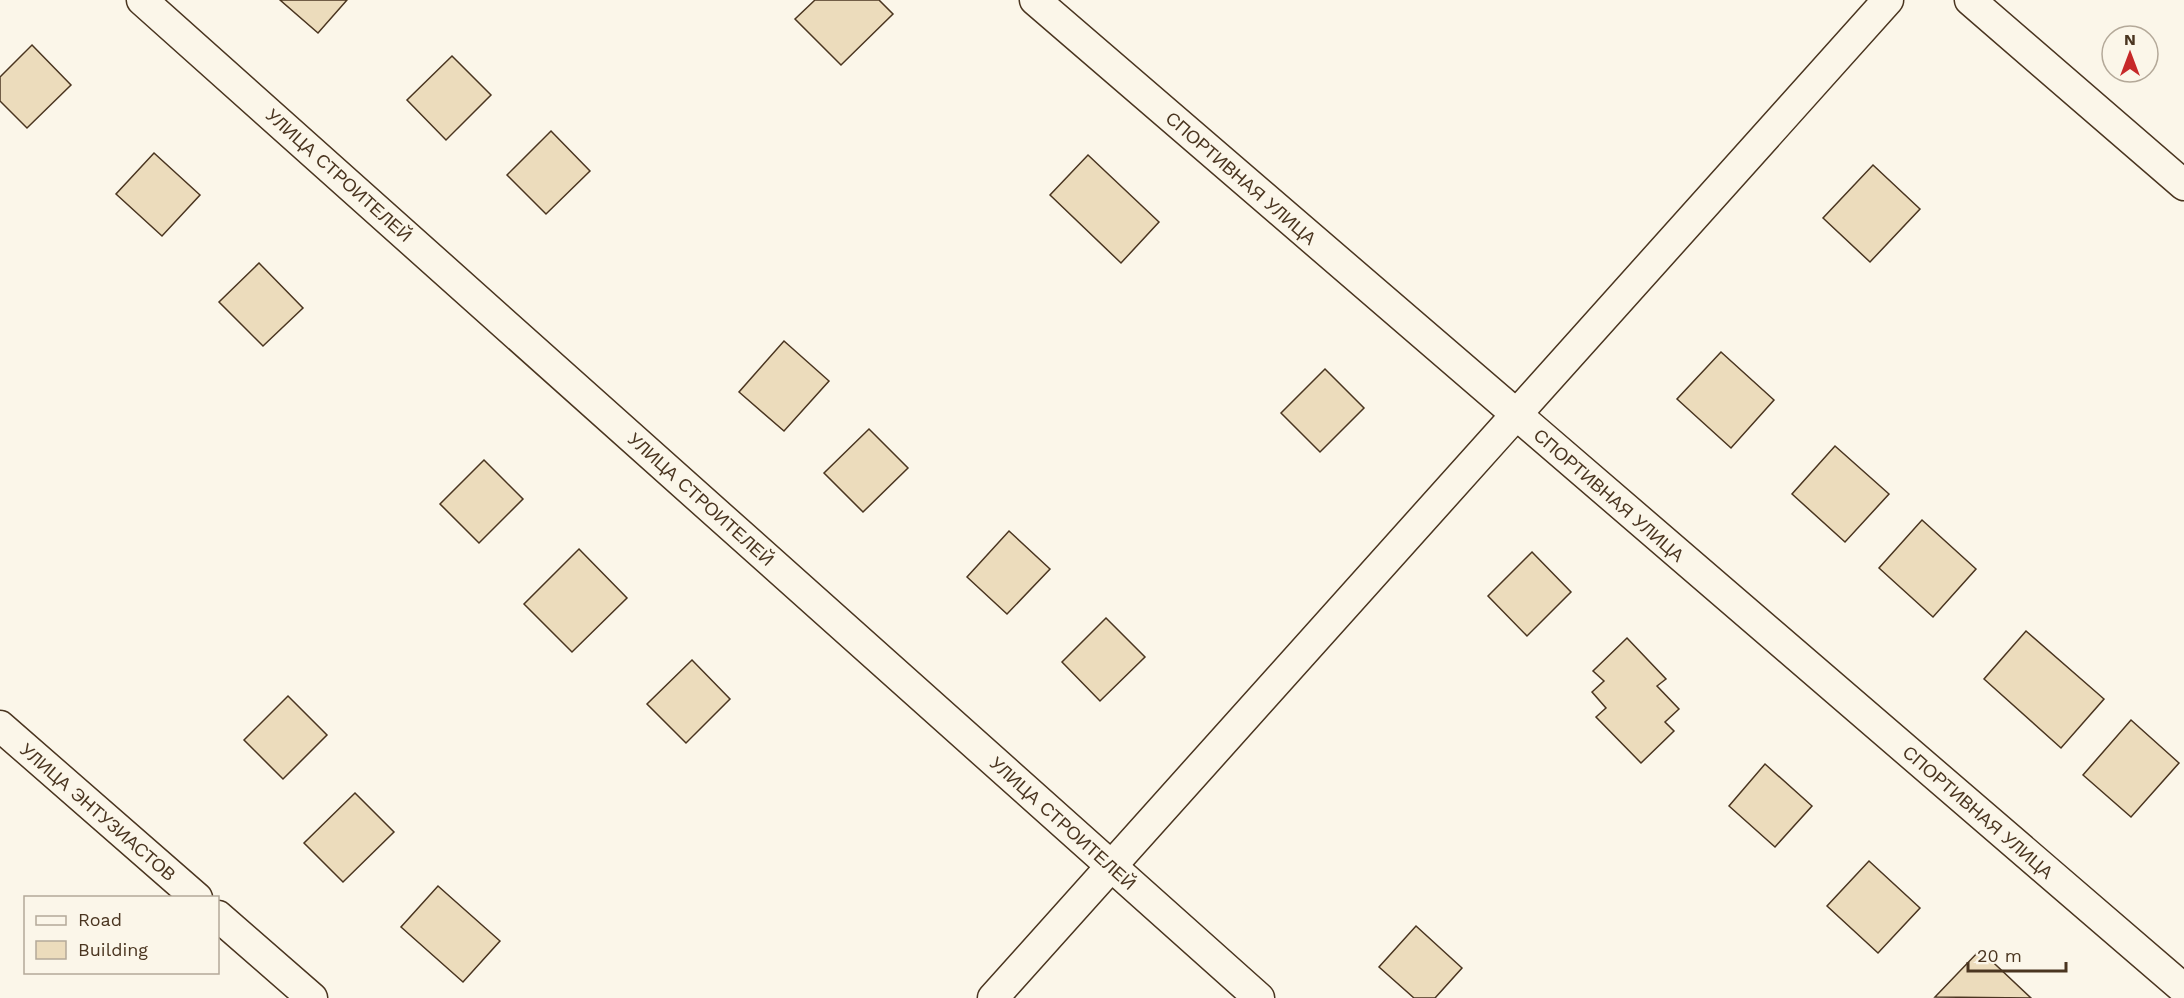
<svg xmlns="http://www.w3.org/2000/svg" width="2184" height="998" font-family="'Work Sans',sans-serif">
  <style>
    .building { fill: #ecdcbc; stroke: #4a3520; stroke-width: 1.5 }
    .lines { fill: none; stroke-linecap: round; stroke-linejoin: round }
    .street-casing { stroke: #4a3520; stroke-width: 33 }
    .street { stroke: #fbf6e9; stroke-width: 30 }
    .labels { text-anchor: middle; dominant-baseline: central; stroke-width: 4.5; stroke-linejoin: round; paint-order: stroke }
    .street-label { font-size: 18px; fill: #4a3520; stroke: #fbf6e9 }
  </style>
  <rect width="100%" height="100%" fill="#fbf6e9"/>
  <g class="building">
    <polygon points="280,0 347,0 318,33"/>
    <polygon points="815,0 879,0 893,14 841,65 795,19"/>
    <polygon points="32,45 71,85 27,128 0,101 0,77"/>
    <polygon points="452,56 491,95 446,140 407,100"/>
    <polygon points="551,131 590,171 546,214 507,175"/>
    <polygon points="154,153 200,195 162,236 116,194"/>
    <polygon points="1088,155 1159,222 1121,263 1050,195"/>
    <polygon points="1873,165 1920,209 1870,262 1823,218"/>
    <polygon points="259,263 303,308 263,346 219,302"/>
    <polygon points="784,341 829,381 784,431 739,392"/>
    <polygon points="1721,352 1774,400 1731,448 1677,399"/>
    <polygon points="1325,369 1364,408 1320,452 1281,413"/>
    <polygon points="869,429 908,468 863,512 824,473"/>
    <polygon points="1835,446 1889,494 1845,542 1792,494"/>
    <polygon points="484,460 523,499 479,543 440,504"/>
    <polygon points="1922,520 1976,569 1933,617 1879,568"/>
    <polygon points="1009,531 1050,569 1007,614 967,577"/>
    <polygon points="579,549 627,598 572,652 524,604"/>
    <polygon points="1532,552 1571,592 1527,636 1488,596"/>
    <polygon points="1106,618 1145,657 1100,701 1062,662"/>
    <polygon points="2026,631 2104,699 2061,748 1984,679"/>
    <polygon points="1627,638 1666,679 1657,686 1679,709 1665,722 1674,731 1641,763 1596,717 1606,708 1592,692 1604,681 1593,671"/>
    <polygon points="692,660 730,699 686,743 647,704"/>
    <polygon points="288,696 327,735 283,779 244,740"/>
    <polygon points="2131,720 2179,763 2131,817 2083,775"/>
    <polygon points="1765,764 1812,806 1775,847 1729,806"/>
    <polygon points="355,793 394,832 343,882 304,843"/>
    <polygon points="1869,861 1920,908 1878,953 1827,906"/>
    <polygon points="438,886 500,941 463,982 401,927"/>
    <polygon points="1416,926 1462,968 1435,998 1414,998 1379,967"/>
    <polygon points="1980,950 2031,998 1935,997"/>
  </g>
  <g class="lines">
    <g class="street-casing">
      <g id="street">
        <polyline points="142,0 1259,998"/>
        <polyline points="1035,0 2184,989"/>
        <polyline points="1970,0 2184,185"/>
        <polyline points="0,726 197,898"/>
        <polyline points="218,916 312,998"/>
        <polyline points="993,998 1888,0"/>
      </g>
    </g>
    <use href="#street" class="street"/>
  </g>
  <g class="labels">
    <g class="street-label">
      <text transform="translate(339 175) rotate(42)">УЛИЦА СТРОИТЕЛЕЙ</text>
      <text transform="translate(1241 178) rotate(41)">СПОРТИВНАЯ УЛИЦА</text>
      <text transform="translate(1609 495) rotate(41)">СПОРТИВНАЯ УЛИЦА</text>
      <text transform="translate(701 499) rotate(42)">УЛИЦА СТРОИТЕЛЕЙ</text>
      <text transform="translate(98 812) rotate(41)">УЛИЦА ЭНТУЗИАСТОВ</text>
      <text transform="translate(1978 812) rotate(41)">СПОРТИВНАЯ УЛИЦА</text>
      <text transform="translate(1063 823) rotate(42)">УЛИЦА СТРОИТЕЛЕЙ</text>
    </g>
  </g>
  <rect x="24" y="896" width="195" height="78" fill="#fbf6e9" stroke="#b4a999" stroke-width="1.5"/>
  <rect x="36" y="916" width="30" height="9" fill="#fbf6e9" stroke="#b4a999" stroke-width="1.5"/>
  <text x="78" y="926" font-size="18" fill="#4a3520">Road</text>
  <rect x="36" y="941" width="30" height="18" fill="#ecdcbc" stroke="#b4a999" stroke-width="1.5"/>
  <text x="78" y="956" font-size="18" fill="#4a3520">Building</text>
  <g transform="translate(2130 54)"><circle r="28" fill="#fbf6e9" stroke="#b4a999" stroke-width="1.5"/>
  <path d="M0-4.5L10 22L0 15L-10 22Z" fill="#c62828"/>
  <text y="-9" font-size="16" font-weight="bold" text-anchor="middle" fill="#4a3520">N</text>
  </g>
  <path d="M1968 962v9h98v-9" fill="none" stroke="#4a3520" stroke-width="3"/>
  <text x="1977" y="962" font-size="18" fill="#4a3520" stroke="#fbf6e9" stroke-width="4.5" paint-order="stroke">20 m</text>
</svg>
